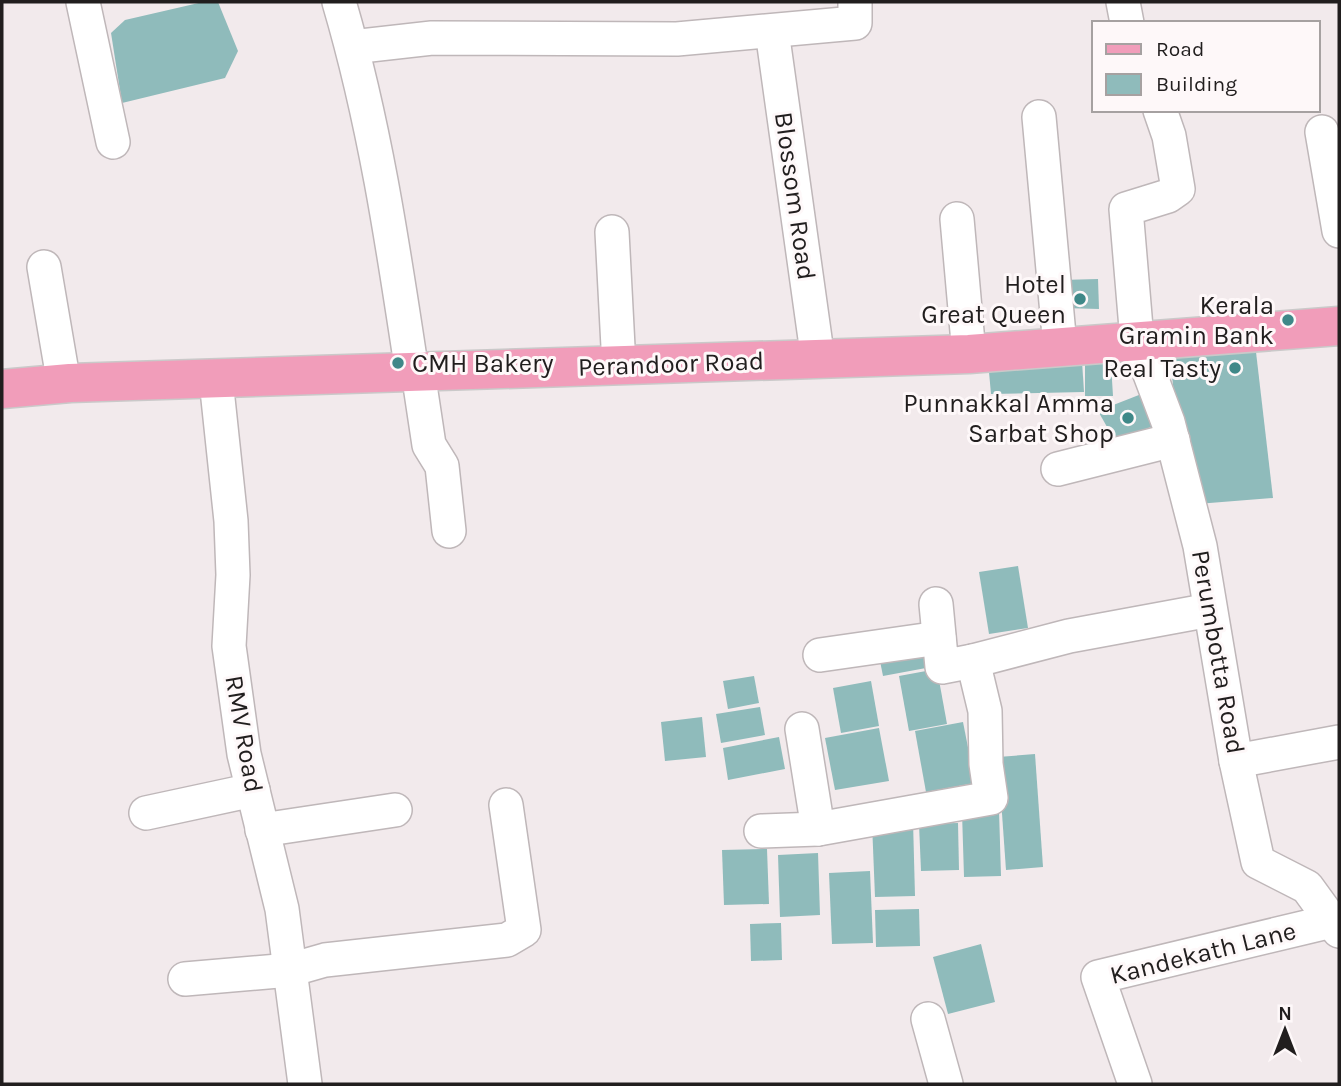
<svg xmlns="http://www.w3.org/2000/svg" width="1341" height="1086" font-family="Karla,sans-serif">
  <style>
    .building { fill: #8fbbbb }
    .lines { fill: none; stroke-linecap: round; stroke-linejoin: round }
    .minor-casing { stroke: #bfb7b9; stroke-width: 36 }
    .major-casing { stroke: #cac9c9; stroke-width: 41 }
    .minor { stroke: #fff; stroke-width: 33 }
    .major { stroke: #f19dba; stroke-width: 38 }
    .poi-dot { fill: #3f8888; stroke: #fef8f9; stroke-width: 2.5 }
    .labels { text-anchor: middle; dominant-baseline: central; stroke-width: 6; stroke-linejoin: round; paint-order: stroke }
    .street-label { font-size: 26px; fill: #211e1e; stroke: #fef8f9 }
    .poi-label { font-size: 26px; fill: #211e1e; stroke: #fef8f9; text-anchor: end }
  </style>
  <rect width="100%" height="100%" fill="#f2eaec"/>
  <g class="building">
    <polygon points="203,2 218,2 238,51 225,78 122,103 111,33 125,20"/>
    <polygon points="1098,279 1099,309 1063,308 1061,280"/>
    <polygon points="1256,352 1273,498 1197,504 1177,421 1170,358"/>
    <polygon points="1082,361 1084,392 991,394 989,372"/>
    <polygon points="1085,364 1111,364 1113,396 1085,396"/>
    <polygon points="1144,393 1156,425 1115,441 1098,411"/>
    <polygon points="1018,566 1028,628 989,634 979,572"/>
    <polygon points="921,644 926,668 883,676 878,651"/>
    <polygon points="937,669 947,724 909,731 899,676"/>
    <polygon points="754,676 759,703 728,709 723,681"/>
    <polygon points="871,681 879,726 841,733 833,688"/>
    <polygon points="760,707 765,735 721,743 716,714"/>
    <polygon points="702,717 706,757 665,761 661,722"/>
    <polygon points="963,722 975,783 926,792 915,731"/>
    <polygon points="879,728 889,781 835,790 825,738"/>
    <polygon points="779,737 785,769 728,780 723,748"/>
    <polygon points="1035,754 1043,867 1006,870 998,757"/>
    <polygon points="999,810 1001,876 964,877 962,812"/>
    <polygon points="913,821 915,896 875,897 872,823"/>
    <polygon points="958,823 959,870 921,871 919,824"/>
    <polygon points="767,849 769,904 724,905 722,850"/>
    <polygon points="818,853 820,915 780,917 778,855"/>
    <polygon points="870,871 873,943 832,944 829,873"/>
    <polygon points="919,909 920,946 876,947 875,910"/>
    <polygon points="781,923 782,960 751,961 750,924"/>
    <polygon points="981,944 995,1002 948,1014 933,957"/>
  </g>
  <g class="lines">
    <g class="minor-casing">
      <g id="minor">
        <polyline points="83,2 113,142"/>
        <path d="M339 2C375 124 393 246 412 372"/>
        <polyline points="1123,2 1127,23"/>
        <polyline points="772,31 818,360"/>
        <polyline points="352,47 432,38 677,39 855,23 855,2"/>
        <polyline points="1160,110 1169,136 1178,189 1168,196 1126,209 1137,340 1168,422 1200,546 1236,761 1258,862 1307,887 1339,931"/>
        <polyline points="1039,117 1060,346"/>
        <polyline points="1322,132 1339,231"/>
        <polyline points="957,219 969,354"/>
        <polyline points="612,232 619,366"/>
        <polyline points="44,267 64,384"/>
        <polyline points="418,372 429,445 442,466 449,531"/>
        <polyline points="216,380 231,521 233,575 229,646 244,754 282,909 305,1084"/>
        <polyline points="1058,469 1173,440"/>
        <polyline points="936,604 942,667 973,661"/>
        <polyline points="820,655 939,638"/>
        <polyline points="802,729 818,829"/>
        <polyline points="1236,761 1339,742"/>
        <polyline points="146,813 253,790"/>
        <polyline points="262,830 395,810"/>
        <polyline points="761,831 818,829 991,798 986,764 985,711 973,661 1069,636 1210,610"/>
        <polyline points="185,979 290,970 325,960 507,940 524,930 506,805"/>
        <polyline points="928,1019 946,1084"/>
        <polyline points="1135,1084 1098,977 1332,921"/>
      </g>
    </g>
    <g class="major-casing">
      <polyline id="major" points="2,389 70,383 969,354 1339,326"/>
    </g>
    <use href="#minor" class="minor"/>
    <use href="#major" class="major"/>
  </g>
  <g class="poi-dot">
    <circle cx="1080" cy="299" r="7"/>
    <circle cx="1288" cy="320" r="7"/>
    <circle cx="398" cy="363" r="7"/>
    <circle cx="1235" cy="368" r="7"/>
    <circle cx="1128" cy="418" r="7"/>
  </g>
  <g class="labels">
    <g class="street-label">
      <text transform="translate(795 196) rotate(82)">Blossom Road</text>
      <text transform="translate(671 364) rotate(-2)">Perandoor Road</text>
      <text transform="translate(1218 652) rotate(80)">Perumbotta Road</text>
      <text transform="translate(244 734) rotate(80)">RMV Road</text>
      <text transform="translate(1203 953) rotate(-14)">Kandekath Lane</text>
    </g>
    <g class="poi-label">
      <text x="1066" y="284">Hotel<tspan x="1066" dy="30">Great Queen</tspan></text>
      <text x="1274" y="305">Kerala<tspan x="1274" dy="30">Gramin Bank</tspan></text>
      <text x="412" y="363" text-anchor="start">CMH Bakery</text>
      <text x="1221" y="368">Real Tasty</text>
      <text x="1114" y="403">Punnakkal Amma<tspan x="1114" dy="30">Sarbat Shop</tspan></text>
    </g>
  </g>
  <rect width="1341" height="1086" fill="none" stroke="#211e1e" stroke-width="7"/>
  <rect x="1092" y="21" width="228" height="91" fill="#fef8f9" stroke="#a6a1a1" stroke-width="2"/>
  <rect x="1106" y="44" width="35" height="10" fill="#f19dba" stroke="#a6a1a1" stroke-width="2"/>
  <text x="1156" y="56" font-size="21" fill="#211e1e">Road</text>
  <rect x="1106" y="74" width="35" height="21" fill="#8fbbbb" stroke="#a6a1a1" stroke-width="2"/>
  <text x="1156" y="91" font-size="21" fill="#211e1e">Building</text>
  <g transform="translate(1285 1030)" stroke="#fef8f9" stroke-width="5" paint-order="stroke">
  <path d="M0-5L12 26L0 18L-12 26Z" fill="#211e1e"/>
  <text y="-10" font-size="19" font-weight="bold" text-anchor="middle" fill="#211e1e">N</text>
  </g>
</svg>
